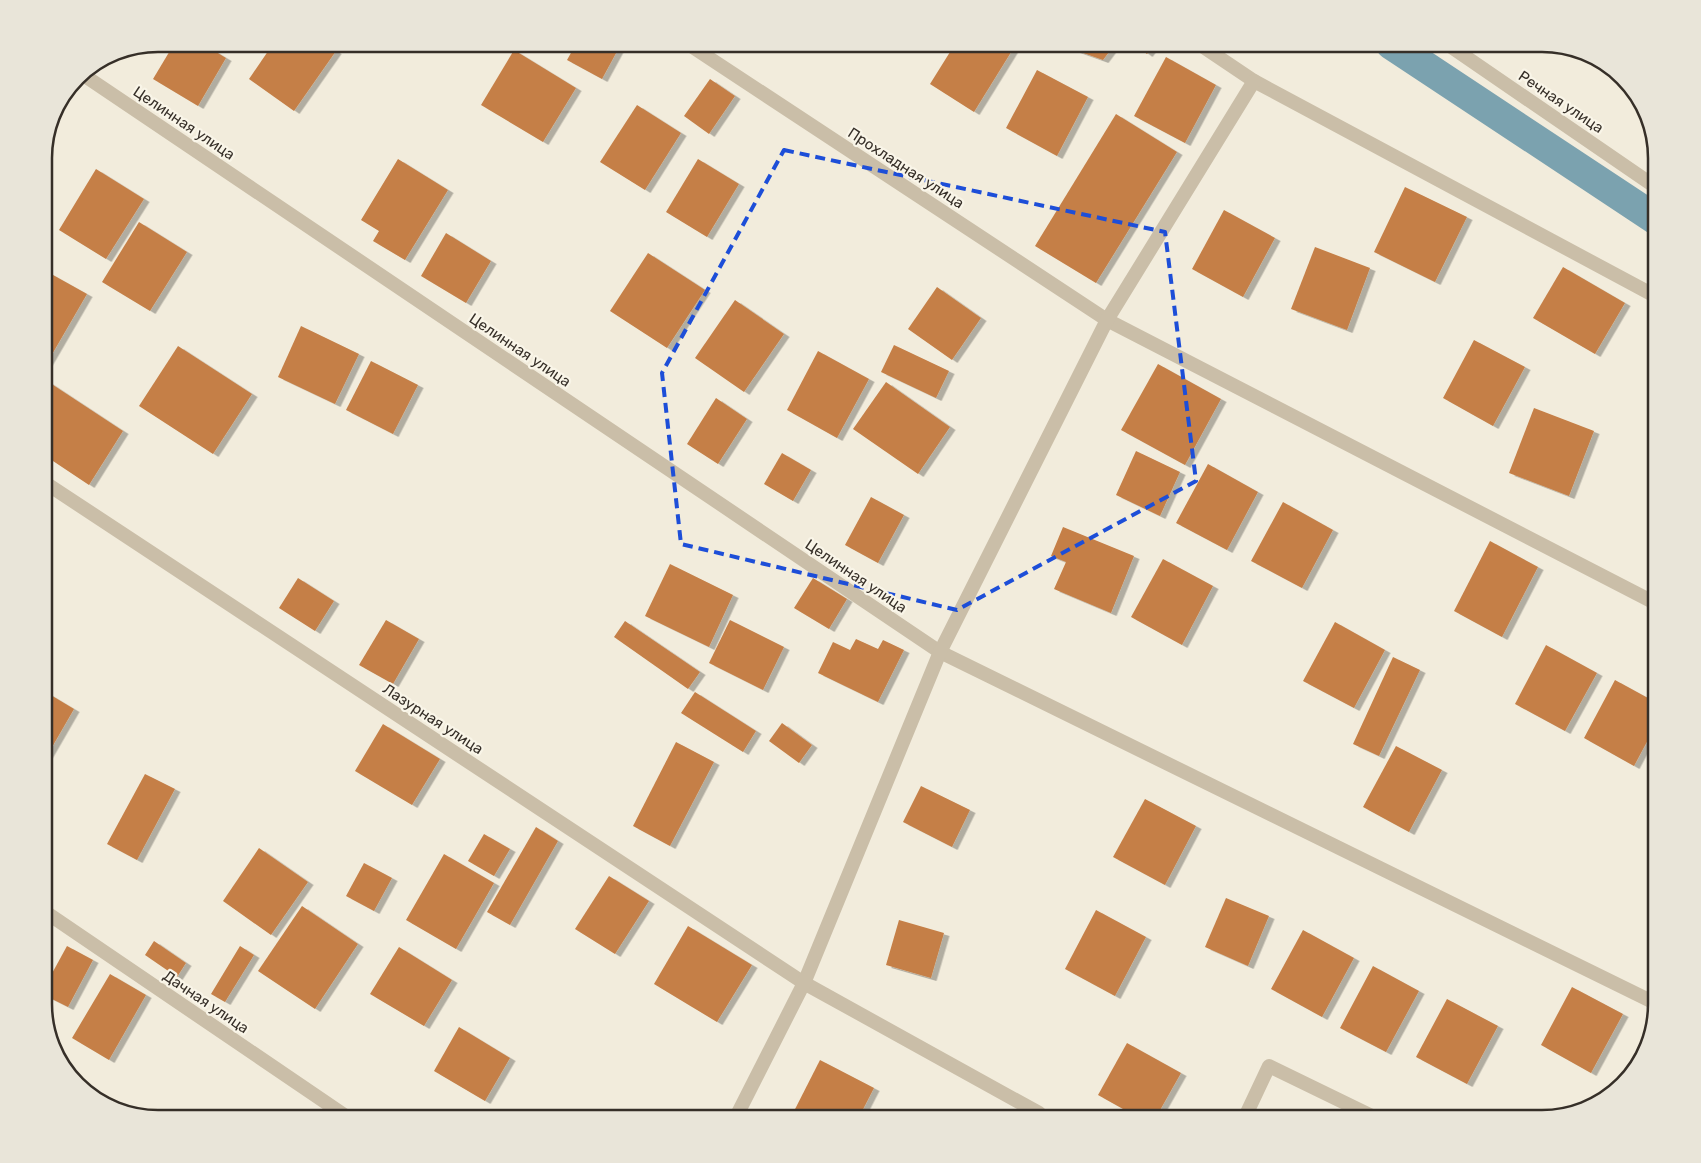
<svg xmlns="http://www.w3.org/2000/svg" width="1701" height="1163" font-family="Rubik,sans-serif">
  <style>
    .lines { fill: none; stroke-linecap: round; stroke-linejoin: round }
    .canal { stroke: #7ba2af; stroke-width: 31 }
    .building { fill: #c57f46; filter: url(#shadow) }
    .minor { stroke: #cabea8; stroke-width: 14 }
    .marked { fill: none; stroke: #1d4ed8; stroke-width: 4; stroke-dasharray: 10 6; stroke-linejoin: round }
    .labels { text-anchor: middle; dominant-baseline: central; stroke-width: 4.5; stroke-linejoin: round; paint-order: stroke }
    .street-label { font-size: 15px; fill: #362f28; stroke: #f9f5e8 }
    .rim { fill: none; stroke: #362f28; stroke-width: 2.5 }
  </style>
  <defs>
    <filter id="shadow"><feDropShadow dx="5.5" dy="3" stdDeviation="0" flood-color="#0004"/></filter>
  </defs>
  <rect width="100%" height="100%" fill="#f2ecdc"/>
  <g class="lines">
    <polyline class="canal" points="1391,44 1657,220"/>
  </g>
  <g class="building">
    <polygon points="174,44 203,44 226,58 198,106 153,79"/>
    <polygon points="273,44 325,44 336,51 294,111 249,79"/>
    <polygon points="576,44 621,44 602,79 567,60"/>
    <polygon points="955,44 1005,44 1013,49 974,112 930,84"/>
    <polygon points="1075,44 1115,44 1103,60 1072,49"/>
    <polygon points="1134,44 1155,44 1147,54"/>
    <polygon points="514,50 576,88 543,142 481,105"/>
    <polygon points="1166,57 1216,85 1185,143 1134,116"/>
    <polygon points="1037,70 1088,97 1057,156 1006,128"/>
    <polygon points="710,79 735,96 709,134 684,116"/>
    <polygon points="637,105 681,133 645,190 600,162"/>
    <polygon points="1116,114 1177,152 1096,283 1035,246"/>
    <polygon points="398,159 448,190 405,260 373,241 379,231 361,220"/>
    <polygon points="698,159 739,184 707,237 666,212"/>
    <polygon points="96,169 144,199 106,259 59,230"/>
    <polygon points="1405,187 1467,217 1435,282 1374,252"/>
    <polygon points="1224,210 1275,238 1243,297 1192,269"/>
    <polygon points="139,222 187,252 150,311 102,282"/>
    <polygon points="446,233 491,261 466,303 421,276"/>
    <polygon points="1315,247 1370,268 1347,330 1291,309"/>
    <polygon points="648,253 705,290 667,348 610,311"/>
    <polygon points="1563,267 1625,303 1595,354 1533,318"/>
    <polygon points="44,270 87,294 47,363 44,361"/>
    <polygon points="937,287 981,318 952,360 908,329"/>
    <polygon points="735,300 784,334 744,392 695,358"/>
    <polygon points="301,326 359,354 335,404 278,377"/>
    <polygon points="1474,340 1525,367 1493,426 1443,398"/>
    <polygon points="894,345 949,371 936,398 881,372"/>
    <polygon points="178,346 252,394 213,454 139,406"/>
    <polygon points="818,351 869,379 837,438 787,410"/>
    <polygon points="371,361 418,385 393,434 346,410"/>
    <polygon points="1158,364 1221,399 1185,465 1121,430"/>
    <polygon points="44,379 123,431 89,485 44,455"/>
    <polygon points="886,382 950,427 918,474 853,429"/>
    <polygon points="716,398 747,419 718,464 687,444"/>
    <polygon points="1534,408 1594,431 1569,496 1509,473"/>
    <polygon points="1136,451 1180,472 1160,516 1116,495"/>
    <polygon points="782,453 811,470 793,501 764,484"/>
    <polygon points="1208,464 1258,492 1227,550 1176,523"/>
    <polygon points="871,497 904,515 878,563 845,545"/>
    <polygon points="1283,502 1333,530 1302,588 1251,561"/>
    <polygon points="1063,527 1134,556 1111,613 1054,589 1066,562 1051,556"/>
    <polygon points="1490,541 1538,567 1502,637 1454,611"/>
    <polygon points="1163,559 1213,586 1182,645 1131,617"/>
    <polygon points="670,564 733,595 709,647 645,616"/>
    <polygon points="298,578 334,601 315,631 279,608"/>
    <polygon points="813,578 847,599 829,629 794,608"/>
    <polygon points="386,620 419,639 393,684 359,665"/>
    <polygon points="730,620 784,647 763,690 709,663"/>
    <polygon points="625,621 700,672 688,689 614,637"/>
    <polygon points="1335,622 1385,650 1354,708 1303,681"/>
    <polygon points="856,639 878,649 883,640 904,650 878,702 818,673 833,642 850,650"/>
    <polygon points="1546,645 1597,673 1565,731 1515,704"/>
    <polygon points="1393,657 1420,670 1379,756 1353,744"/>
    <polygon points="1615,680 1657,703 1657,723 1634,766 1584,738"/>
    <polygon points="44,691 74,709 44,761"/>
    <polygon points="695,692 756,731 743,752 681,713"/>
    <polygon points="782,723 812,745 799,763 769,741"/>
    <polygon points="383,724 440,759 412,805 355,771"/>
    <polygon points="676,742 714,762 670,846 633,826"/>
    <polygon points="1396,746 1442,770 1409,832 1363,807"/>
    <polygon points="145,774 175,789 137,860 107,844"/>
    <polygon points="921,786 970,810 952,847 903,822"/>
    <polygon points="1145,799 1196,826 1165,885 1113,857"/>
    <polygon points="536,827 558,841 510,925 487,912"/>
    <polygon points="484,834 510,849 494,876 468,861"/>
    <polygon points="259,848 308,882 271,935 223,901"/>
    <polygon points="444,854 494,883 456,949 406,920"/>
    <polygon points="364,863 392,878 374,911 346,896"/>
    <polygon points="609,876 649,901 615,954 575,929"/>
    <polygon points="1226,898 1269,916 1248,966 1205,947"/>
    <polygon points="302,906 358,944 315,1009 258,971"/>
    <polygon points="1096,910 1146,937 1115,996 1065,969"/>
    <polygon points="899,920 944,933 931,978 886,965"/>
    <polygon points="688,926 752,965 717,1022 654,984"/>
    <polygon points="1303,930 1354,958 1322,1017 1271,989"/>
    <polygon points="154,941 186,963 177,977 145,955"/>
    <polygon points="67,946 93,960 68,1007 44,995 44,988"/>
    <polygon points="240,946 254,955 225,1002 211,994"/>
    <polygon points="399,947 452,980 424,1026 370,994"/>
    <polygon points="1373,966 1419,991 1386,1052 1340,1028"/>
    <polygon points="110,974 146,995 109,1060 72,1038"/>
    <polygon points="1572,987 1623,1014 1591,1073 1541,1045"/>
    <polygon points="1447,999 1498,1026 1467,1084 1416,1057"/>
    <polygon points="459,1027 510,1058 485,1101 434,1071"/>
    <polygon points="1127,1043 1181,1073 1155,1119 1141,1119 1098,1095"/>
    <polygon points="820,1060 874,1088 858,1119 790,1119"/>
  </g>
  <g class="lines">
    <g class="minor">
      <polyline points="688,44 1107,320 1657,604"/>
      <polyline points="1199,44 1254,81 1657,297"/>
      <polyline points="1447,44 1657,188"/>
      <polyline points="82,74 940,652 1657,1004"/>
      <polyline points="44,482 804,983 1039,1113"/>
      <polyline points="44,911 350,1119"/>
      <polyline points="735,1119 804,983 940,652 1107,320 1254,81"/>
      <polyline points="1244,1119 1269,1066 1378,1119"/>
    </g>
  </g>
  <path class="marked" d="M784 150 1165 232 1196 481 957 610 681 544 662 373Z"/>
  <g class="labels">
    <g class="street-label">
      <text transform="translate(1561 102) rotate(34)">Речная улица</text>
      <text transform="translate(184 123) rotate(34)">Целинная улица</text>
      <text transform="translate(906 168) rotate(33)">Прохладная улица</text>
      <text transform="translate(520 350) rotate(34)">Целинная улица</text>
      <text transform="translate(856 576) rotate(34)">Целинная улица</text>
      <text transform="translate(433 719) rotate(33)">Лазурная улица</text>
      <text transform="translate(206 1002) rotate(34)">Дачная улица</text>
    </g>
  </g>
  <path d="M0 0H1701V1163H0ZM158 52H1542A106 106 0 0 1 1648 158V1004A106 106 0 0 1 1542 1110H158A106 106 0 0 1 52 1004V158A106 106 0 0 1 158 52Z" fill="#e9e5d9" fill-rule="evenodd"/>
  <path class="rim" d="M158 52H1542A106 106 0 0 1 1648 158V1004A106 106 0 0 1 1542 1110H158A106 106 0 0 1 52 1004V158A106 106 0 0 1 158 52Z"/>
</svg>
